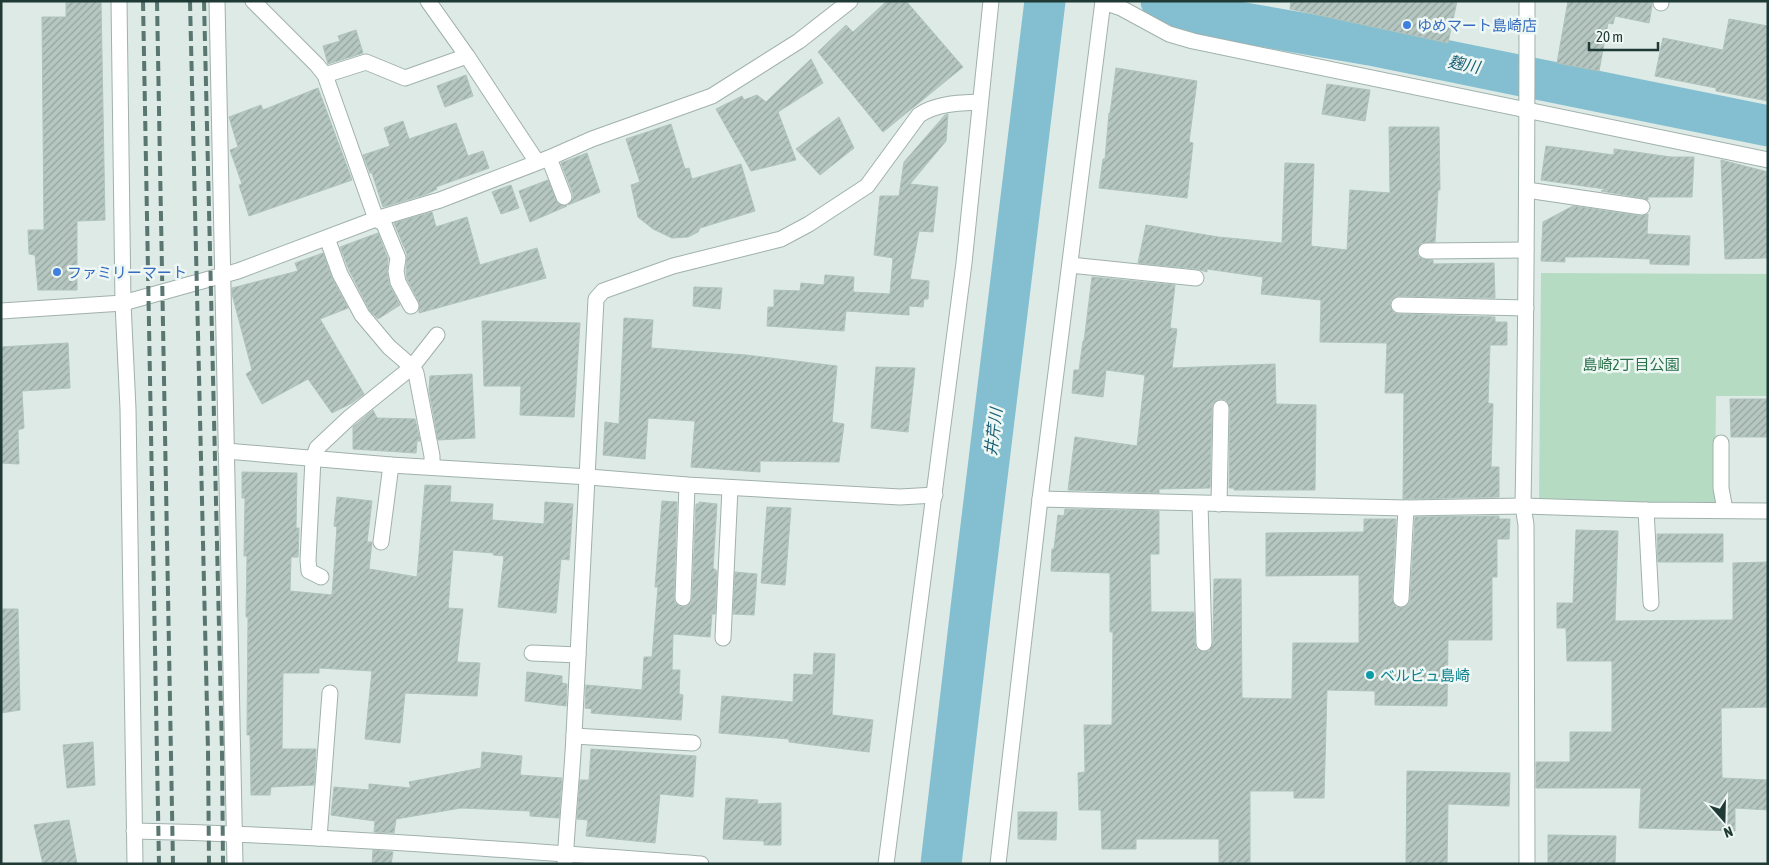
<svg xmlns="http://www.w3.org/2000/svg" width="1769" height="865" font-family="'Asap Condensed','Noto Sans JP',sans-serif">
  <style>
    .park { fill: #b5dcc3 }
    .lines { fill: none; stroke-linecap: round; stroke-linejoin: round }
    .river { stroke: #83bfd1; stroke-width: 41 }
    .building { fill: url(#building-hatch); stroke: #b0c3bd }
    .minor-casing { stroke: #a0b1ad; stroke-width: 17 }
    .minor { stroke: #fff; stroke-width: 15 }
    .rail { stroke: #597670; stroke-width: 4; stroke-dasharray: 10 5; stroke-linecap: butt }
    .shop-dot { fill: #3f7fe0; stroke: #eef7f3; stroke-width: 2 }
    .culture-dot { fill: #0f9aa8; stroke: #eef7f3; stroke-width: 2 }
    .labels { text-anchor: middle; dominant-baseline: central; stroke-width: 5; stroke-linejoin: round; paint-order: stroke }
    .shop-label { font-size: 15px; fill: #366cbe; stroke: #eef7f3; text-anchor: start }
    .park-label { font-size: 15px; fill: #28714b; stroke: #eef7f3 }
    .culture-label { font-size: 15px; fill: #0d838f; stroke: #eef7f3; text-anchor: start }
    .water-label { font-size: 16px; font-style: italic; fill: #185e76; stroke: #eef7f3 }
  </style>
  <defs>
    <pattern id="building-hatch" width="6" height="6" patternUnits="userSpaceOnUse" patternTransform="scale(1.25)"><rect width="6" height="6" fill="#b6c7c2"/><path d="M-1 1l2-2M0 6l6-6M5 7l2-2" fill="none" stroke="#93a39e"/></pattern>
  </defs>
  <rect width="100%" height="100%" fill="#ddeae5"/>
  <polygon class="park" points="1541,273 1768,274 1768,396 1716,396 1715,503 1539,502"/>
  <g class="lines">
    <g class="river">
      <polyline points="1161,1 1192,14 1370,45 1768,126"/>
      <polyline points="941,864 972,600 1045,1"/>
    </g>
  </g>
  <g class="building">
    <polygon points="66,1 101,1 105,220 77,221 77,290 38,290 35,255 29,254 28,230 44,230 42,17 66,17"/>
    <polygon points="887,1 906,1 963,67 883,132 818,52 846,25 853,32"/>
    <polygon points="1291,1 1457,1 1448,43 1290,9"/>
    <polygon points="1568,1 1652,1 1652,6 1649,23 1615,16 1613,24 1608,23 1599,71 1557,63"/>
    <polygon points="1729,19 1768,26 1768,101 1716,91 1716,88 1655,76 1663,38 1723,50"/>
    <polygon points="356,30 363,53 328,64 323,46 340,41 338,36"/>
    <polygon points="811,59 823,83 778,112 796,160 751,171 716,109 742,96 744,100 757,95 766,102"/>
    <polygon points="1116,68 1197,81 1189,142 1193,143 1187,198 1099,188 1103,159 1105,159 1109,113 1110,113"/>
    <polygon points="466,75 473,96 445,107 437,86"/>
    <polygon points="1327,84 1370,90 1365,121 1322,114"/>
    <polygon points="318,88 352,180 249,216 239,185 242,184 230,150 238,147 229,117 261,105 263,110"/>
    <polygon points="948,114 946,141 910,184 938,187 933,232 919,231 910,279 929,281 928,299 924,299 923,307 909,306 909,315 846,311 844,331 767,326 768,307 774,307 774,290 800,291 801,283 824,285 825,275 854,277 853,292 890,294 893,258 874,255 880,196 899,196 904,162 945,115"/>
    <polygon points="839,117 854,148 820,175 796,149"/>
    <polygon points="403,121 409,139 456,123 468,156 483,151 489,168 436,187 437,189 427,194 383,207 372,173 370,173 363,155 390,146 384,128"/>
    <polygon points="671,124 685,169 689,168 692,179 741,164 755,211 700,228 698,232 688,237 672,238 653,229 638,217 631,185 640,182 626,139"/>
    <polygon points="1389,127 1439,127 1440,190 1438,190 1435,242 1421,243 1417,251 1418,256 1422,259 1433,260 1433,264 1494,263 1495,298 1399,296 1391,300 1390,305 1394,313 1399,314 1495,317 1495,322 1507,322 1507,345 1490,345 1488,403 1493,404 1491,467 1499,467 1499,497 1403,499 1404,393 1385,393 1387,343 1320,342 1321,300 1261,294 1263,277 1207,269 1207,272 1197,269 1138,263 1146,225 1218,237 1282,243 1285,163 1314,164 1311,246 1347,250 1350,190 1390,193"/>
    <polygon points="1546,146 1614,155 1614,149 1671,157 1694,157 1692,197 1648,197 1648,200 1643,198 1601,191 1605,189 1541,180"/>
    <polygon points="587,153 600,192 568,205 573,199 573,194 561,163"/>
    <polygon points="1721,160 1768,172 1768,258 1725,259"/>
    <polygon points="548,180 558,204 567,206 530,222 519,191"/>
    <polygon points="511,185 519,208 501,214 492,192"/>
    <polygon points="1573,206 1641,216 1648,214 1647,234 1690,236 1689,265 1650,264 1650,259 1601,257 1565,257 1565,262 1541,261 1543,222"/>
    <polygon points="432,212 436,227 467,217 480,265 537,248 546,278 419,313 419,302 407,279 406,271 407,254 394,223"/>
    <polygon points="378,233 388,259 387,272 389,284 400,305 378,319 370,311 349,270 340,247"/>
    <polygon points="323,253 332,278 348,308 320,319 364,394 352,403 332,413 308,379 262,404 246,374 252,370 232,294 232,288 298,271 295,263"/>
    <polygon points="1092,277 1175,285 1170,328 1177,329 1172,368 1275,364 1276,404 1316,405 1315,490 1234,490 1234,488 1229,488 1230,408 1226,400 1221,399 1213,403 1212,408 1210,488 1159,489 1159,493 1068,490 1075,437 1137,446 1145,375 1106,370 1103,397 1072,393 1074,370 1079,370 1083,341 1084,341"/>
    <polygon points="694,287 722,288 720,309 693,306"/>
    <polygon points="624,318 653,320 651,348 746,355 837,366 832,422 844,424 839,462 760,461 760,472 691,467 695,421 648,418 645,459 603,455 605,422 619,424"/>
    <polygon points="482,321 580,323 574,417 520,415 521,386 484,386"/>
    <polygon points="68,343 70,388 22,391 24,428 18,430 19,464 1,463 1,347"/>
    <polygon points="876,367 915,368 908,432 871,428"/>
    <polygon points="472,374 475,438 438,440 429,390 430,376"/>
    <polygon points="1730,399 1768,399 1768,437 1731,437"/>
    <polygon points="373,410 377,418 415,419 420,441 417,441 416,453 353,449 353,427"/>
    <polygon points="242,472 297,473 296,528 299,528 298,557 291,557 290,591 332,595 337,527 334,526 337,497 372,501 367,542 372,542 369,569 417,577 425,485 451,486 450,502 493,504 492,520 544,524 545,502 573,504 569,560 561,559 556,613 498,607 504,556 493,555 494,553 453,550 448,608 463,609 457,662 480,663 477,696 405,693 400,743 365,739 372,671 319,668 319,673 283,673 282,749 316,749 314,785 271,787 270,795 251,795 250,735 247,735 248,617 246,617 247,556 244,556 245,498 242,498"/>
    <polygon points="662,501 677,502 674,598 675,603 682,607 688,606 692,598 696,504 699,504 699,502 717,504 713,568 717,571 715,614 712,614 710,637 673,634 672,670 680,670 679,694 683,695 681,720 591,713 592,709 585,708 586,685 642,690 644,657 652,657 658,587 655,587"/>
    <polygon points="767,507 791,508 785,585 761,583"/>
    <polygon points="1065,509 1159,511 1159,554 1150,554 1151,612 1194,612 1195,643 1196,648 1200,651 1209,651 1213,643 1214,579 1241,579 1242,698 1292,699 1293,643 1359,643 1359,575 1266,576 1266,533 1364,532 1364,519 1396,519 1392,598 1396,607 1401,608 1409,604 1410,600 1415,517 1499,516 1499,519 1510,519 1509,539 1497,539 1497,577 1492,577 1492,640 1448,640 1447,706 1375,705 1375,691 1327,690 1324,798 1294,798 1294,791 1250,791 1250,864 1219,864 1219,839 1136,839 1136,849 1102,849 1101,810 1079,810 1078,773 1085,772 1084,725 1112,725 1113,632 1110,632 1110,573 1051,571 1052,549 1054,549 1058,515 1064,516"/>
    <polygon points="1576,530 1618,531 1615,621 1733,620 1733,563 1768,562 1768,707 1721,708 1722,778 1768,780 1768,810 1735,808 1735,831 1639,828 1641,788 1536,788 1536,762 1570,762 1570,732 1612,732 1612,661 1567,661 1566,628 1557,628 1557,603 1573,603"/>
    <polygon points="1657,534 1723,534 1723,562 1658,562"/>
    <polygon points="735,572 757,574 754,615 733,614"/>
    <polygon points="1,609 18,609 20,710 1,713"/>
    <polygon points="814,653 835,654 832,715 873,720 869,752 789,742 789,739 719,733 722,696 793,702 794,674 813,675"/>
    <polygon points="527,672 562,676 562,683 567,684 566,706 525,701"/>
    <polygon points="93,742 95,785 67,788 63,745"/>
    <polygon points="591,749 696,756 693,797 660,794 655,843 586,836 588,820 577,819 580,780 589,780"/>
    <polygon points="482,752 522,756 520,775 562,778 559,818 530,816 530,811 461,808 396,819 394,833 374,832 375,821 331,815 334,787 369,790 369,784 411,788 409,782 481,768"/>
    <polygon points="1407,771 1510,773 1509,806 1448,804 1447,864 1406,864"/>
    <polygon points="726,798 758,800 757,804 781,803 781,845 764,845 764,841 723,839"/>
    <polygon points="1018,812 1057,812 1056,840 1018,839"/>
    <polygon points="69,820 77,864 43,864 34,825"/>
    <polygon points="1548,835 1616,836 1615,864 1548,864"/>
    <polygon points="373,850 393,852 391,864 372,864"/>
  </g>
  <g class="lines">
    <g class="minor-casing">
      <g id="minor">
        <polyline points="119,1 123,303 128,409 135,864"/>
        <polyline points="217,1 235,864"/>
        <polyline points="253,1 317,65 325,75 376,219 384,224 398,258 396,271 398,282 411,306"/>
        <polyline points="428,1 467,56 537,162"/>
        <path d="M1527 1C1527 170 1526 338 1523 506L1526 525 1527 864"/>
        <polyline points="1103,2 1121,8 1169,34 1193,41 1768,160"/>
        <polyline points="1661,3 1661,1"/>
        <polyline points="325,75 366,62 405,78 467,56"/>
        <polyline points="549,158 564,197"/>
        <polyline points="1527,190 1642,207"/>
        <polyline points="327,238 340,274 362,315 389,347 412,367 416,373 432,456 432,467"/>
        <polyline points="1426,251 1526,250"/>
        <polyline points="1070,265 1196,278"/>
        <polyline points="1399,305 1526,308"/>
        <polyline points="1,311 123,303 238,271 376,219 440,200 549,158 592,139 712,96 799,41 850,1"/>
        <polyline points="1721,443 1721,488 1725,510"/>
        <polyline points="226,451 391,465 589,477 687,485 900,497 935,495"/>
        <polyline points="1040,499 1406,508 1523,506 1646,510 1768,511"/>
        <polyline points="1200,504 1204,643"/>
        <polyline points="1219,504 1221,408"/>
        <polyline points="1646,510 1651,603"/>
        <polyline points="381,542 391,465"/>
        <polyline points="321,577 309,571 308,560 313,459 317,448 350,417 412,367 437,335"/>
        <polyline points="683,598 687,485"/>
        <polyline points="1401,599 1406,508"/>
        <polyline points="723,638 730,488"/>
        <polyline points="532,653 578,655"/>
        <polyline points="574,736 693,743"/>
        <path d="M134 831C324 835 512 850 701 864"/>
        <polyline points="319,838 330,693"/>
        <path d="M565 864C567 821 572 778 574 735 582 590 590 445 596 299L603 291 673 266 781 239 809 224 867 186 919 115C937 103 959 103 980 102"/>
        <polyline points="886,864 964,263 991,1"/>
        <polyline points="998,864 1040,499 1103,1"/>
      </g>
    </g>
    <use href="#minor" class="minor"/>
    <g class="rail">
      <polyline points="143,1 159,864"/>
      <polyline points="157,1 173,864"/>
      <polyline points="190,1 208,750 209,864"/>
      <polyline points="204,1 222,752 223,864"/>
    </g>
  </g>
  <g class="shop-dot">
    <circle cx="1407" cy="25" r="5"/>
    <circle cx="57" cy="272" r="5"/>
  </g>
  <circle class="culture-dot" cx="1370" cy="675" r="5"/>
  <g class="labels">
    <g class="shop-label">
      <text x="1417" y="25">ゆめマート島崎店</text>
      <text x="67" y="272">ファミリーマート</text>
    </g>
    <g class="park-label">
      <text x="1631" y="364">島崎2丁目公園</text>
    </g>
    <g class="culture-label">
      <text x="1380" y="675">ベルビュ島崎</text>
    </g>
    <g class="water-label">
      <text transform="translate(1464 64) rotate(11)">麹川</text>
      <text transform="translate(993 432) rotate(-83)">井芹川</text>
    </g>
  </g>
  <rect width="1769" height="865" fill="none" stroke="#1f3935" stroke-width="5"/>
  <g transform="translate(1724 820) rotate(160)" stroke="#eef7f3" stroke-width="4" paint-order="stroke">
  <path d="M0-4L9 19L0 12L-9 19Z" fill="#1f3935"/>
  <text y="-8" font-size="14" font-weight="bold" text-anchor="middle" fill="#1f3935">N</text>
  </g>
  <path d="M1589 42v8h69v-8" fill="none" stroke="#1f3935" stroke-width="2.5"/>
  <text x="1596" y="42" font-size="15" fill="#1f3935" stroke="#eef7f3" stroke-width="4" paint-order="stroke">20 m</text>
</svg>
